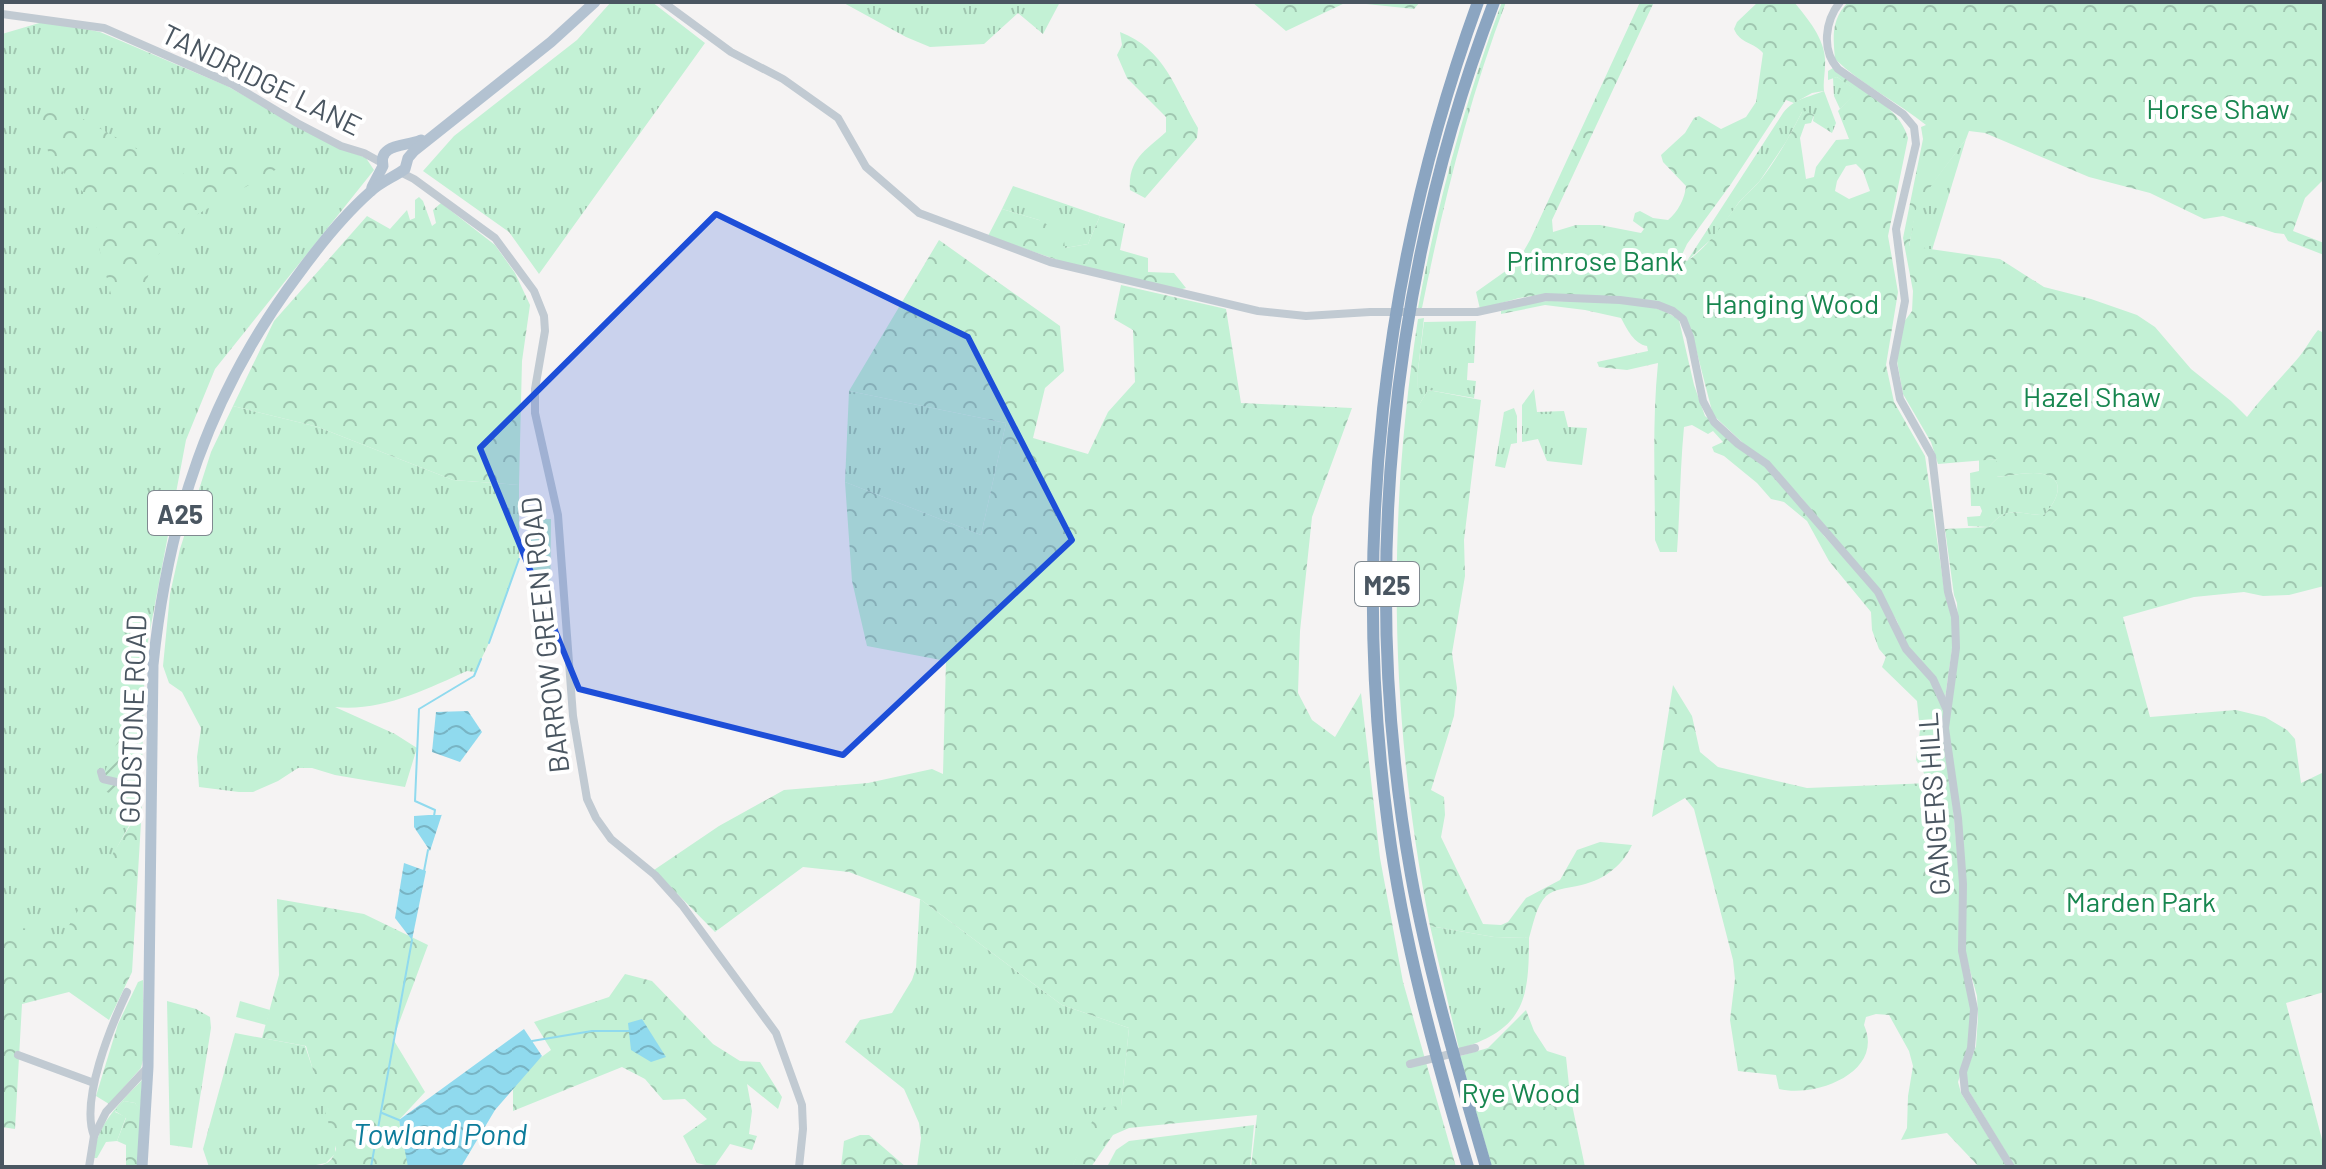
<svg xmlns="http://www.w3.org/2000/svg" width="2326" height="1169" font-family="Barlow,sans-serif">
  <style>
    .grass { fill: url(#grass-tufts) }
    .forest { fill: url(#forest-crowns); fill-rule: evenodd }
    .garden { fill: url(#garden-furrows) }
    .pitch { fill: #c3f1d5 }
    .water { fill: url(#water-waves) }
    .lines { fill: none; stroke-linecap: round; stroke-linejoin: round }
    .stream { stroke: #90daee; stroke-width: 2 }
    .minor { stroke: #c1cad2; stroke-width: 8 }
    .major { stroke: #b3c2d1; stroke-width: 11 }
    .highway { stroke: #8ba5c1; stroke-width: 12 }
    .marked { fill: #1d4ed8; fill-opacity: 0.2; stroke: #1d4ed8; stroke-width: 6; stroke-linejoin: round }
    .labels { text-anchor: middle; dominant-baseline: central; stroke-width: 8; stroke-linejoin: round; paint-order: stroke }
    .shield { fill: #fff; stroke: #808990; stroke-width: 2 }
    .shield-label { font-size: 26px; font-weight: bold; fill: #4a5661 }
    .street-label { font-size: 28px; fill: #4a5661; stroke: #fff }
    .park-label { font-size: 28px; fill: #17864f; stroke: #fff }
    .water-label { font-size: 30px; font-style: italic; fill: #0c7c9b; stroke: #fff }
  </style>
  <defs>
    <pattern id="grass-tufts" width="24" height="20" patternUnits="userSpaceOnUse" patternTransform="scale(2)"><rect width="24" height="20" fill="#c3f1d5"/><path d="M3 7l-1-3M5 7V3M7 7l1-3M15 17l-1-3M17 17v-4M19 17l1-3" fill="none" stroke="#a0c6b0"/></pattern>
    <pattern id="forest-crowns" width="20" height="18" patternUnits="userSpaceOnUse" patternTransform="scale(2)"><rect width="20" height="18" fill="#c3f1d5"/><path d="M2 6a3 3 0 1 1 6 0M12 15a3 3 0 1 1 6 0" fill="none" stroke="#a0c6b0"/></pattern>
    <pattern id="garden-furrows" width="10" height="10" patternUnits="userSpaceOnUse" patternTransform="scale(2)"><rect width="10" height="10" fill="#c3f1d5"/><path d="M-1 1l2-2M0 10L10 0M9 11l2-2" fill="none" stroke="#a0c6b0"/></pattern>
    <pattern id="water-waves" width="16" height="10" patternUnits="userSpaceOnUse" patternTransform="scale(2)"><rect width="16" height="10" fill="#90daee"/><path d="M0 5q4-4 8 0t8 0" fill="none" stroke="#78b4c4"/></pattern>
  </defs>
  <rect width="100%" height="100%" fill="#f5f3f3"/>
  <g class="grass">
    <polygon points="611,2 652,2 705,43 539,274 509,232 423,171 454,136 577,40"/>
    <polygon points="842,2 1060,2 1043,34 1018,13 984,44 930,47 906,37"/>
    <path d="M1502 2H1506C1468 102 1443 204 1422 308H1418C1438 202 1464 104 1502 2Z"/>
    <polygon points="46,21 100,32 227,86 315,135 366,158 374,170 215,369 186,440 145,657 141,804 62,947 2,928 2,34"/>
    <polygon points="1837,77 1858,91 1840,109 1834,96 1833,78"/>
    <path d="M1824 91 1836 123 1832 133 1813 121 1814 115 1802 112 1786 142 1759 182 1739 202 1716 235 1687 261 1783 113C1795 98 1807 98 1824 91Z"/>
    <polygon points="1966,139 1932,250 1909,247 1916,205"/>
    <polygon points="1013,186 1100,216 1088,244 1065,248 1039,220 1002,209"/>
    <polygon points="1476,321 1474,363 1468,363 1467,380 1476,381 1474,398 1428,390 1416,410 1418,370 1424,322"/>
    <polygon points="1534,389 1537,412 1564,411 1568,427 1587,428 1582,465 1547,461 1538,439 1522,442 1522,405"/>
    <polygon points="849,391 1006,423 981,535 845,482"/>
    <path d="M233 406 318 427 453 480 519 485V559L489 643 475 672 467 671C427 689 381 712 335 707L395 734 417 748 405 787 335 775 312 768H298L278 781 253 792H239L199 787 197 757 201 728 182 692 169 683 163 666 170 594 180 549 211 452Z"/>
    <polygon points="1514,408 1517,416 1517,443 1511,444 1505,468 1495,466 1504,412"/>
    <path d="M1998 459 1997 477C2010 476 2030 471 2043 474 2069 480 2055 503 2044 515 2018 515 2008 504 1989 527L1968 526 1967 517 1980 516 1982 511 1980 506H1971L1970 473 1979 471V460Z"/>
    <polygon points="920,899 1062,1005 1129,1028 1121,1107 1086,1139 1072,1167 917,1167 921,1138 919,1123 904,1089 845,1042 860,1020 892,1013 912,980 916,968"/>
    <path d="M1430 926 1494 937 1529 938C1529 999 1525 1029 1459 1049Z"/>
    <polygon points="167,1001 196,1009 210,1017 211,1028 192,1148 170,1145"/>
    <polygon points="235,1033 305,1046 335,1134 335,1154 326,1163 306,1167 209,1167 203,1149"/>
    <path d="M142 1080 138 1161V1108L135 1103 124 1101 115 1112 126 1117 117 1141 106 1142 97 1158H94C95 1125 121 1102 142 1080Z"/>
  </g>
  <g class="forest">
    <polygon points="1252,2 1420,2 1414,9 1347,2 1286,31"/>
    <path d="M1640 2H1654L1552 220 1553 232 1576 225H1600L1641 233 1644 229 1633 221 1635 213 1640 211 1653 218 1668 220C1678 212 1685 198 1686 186L1663 162 1661 155 1685 133 1694 118 1699 116 1721 129 1746 117 1756 102 1763 53C1754 42 1740 44 1734 29L1737 22 1758 2H1794C1808 19 1827 41 1825 65 1825 74 1823 82 1824 91L1812 93 1794 103 1786 100 1731 184 1687 244 1680 259 1687 261C1708 247 1722 225 1737 205 1743 197 1752 190 1759 182 1776 161 1789 137 1802 112L1806 111 1814 115 1811 123 1805 124 1800 138 1806 179 1814 177 1816 167 1836 140 1849 139 1838 111 1857 91 1837 77 1828 80V71L1833 68C1857 90 1899 104 1908 138L1888 236 1898 292 1886 365 1894 402 1925 456 1945 595 1952 618V649L1945 698 1907 648 1897 621 1878 591 1800 496 1713 415 1694 341 1673 309 1546 294 1519 298 1480 309 1476 292 1517 263 1530 240ZM1856 164 1863 171 1870 191 1849 199 1835 191 1837 181 1846 166Z"/>
    <path d="M1848 2H2324V179L2305 198 2293 231 2324 243V255L2288 241 2284 234 2275 233 2223 216 2204 219 2150 193 2089 177 1985 133 1969 131 1966 139 1917 205 1909 246 2000 259 2044 287 2091 299 2137 315 2155 327 2191 369 2231 401 2247 417C2263 396 2282 377 2299 357 2306 349 2311 338 2318 330L2324 333V586L2289 595 2263 596 2244 592 2194 597 2123 617 2150 717 2236 710 2265 717 2287 730 2295 739 2301 783 2324 772V992L2286 1003 2324 1147V1167H2015L1967 1088 1965 1075 1976 1046 1978 1017 1977 996 1964 949 1948 729 1959 646 1957 603 1954 595 1945 529 1989 527C2008 504 2018 515 2044 515 2055 503 2069 480 2043 474 2030 471 2010 476 1996 477L1993 468 1998 459 1938 464 1931 442 1903 394 1897 361 1904 322 1912 311 1913 291 1903 238 1923 139 1921 127 1926 125C1899 103 1862 85 1835 59 1833 36 1831 20 1848 2Z"/>
    <path d="M1120 32C1165 49 1175 89 1198 128L1197 138 1145 198 1130 190C1128 159 1145 151 1166 132V117L1127 78 1117 55 1122 45Z"/>
    <polygon points="56,104 180,173 201,178 220,165 284,165 198,214 153,260 145,286 132,281 113,302 96,236 99,208 49,158 42,114"/>
    <polygon points="419,197 423,201 432,226 436,223 433,210 441,203 495,245 515,273 530,305 522,361 519,485 453,480 318,427 233,406 274,321 367,216 390,229 407,210 410,220 415,218 415,200"/>
    <polygon points="1002,209 1039,220 1063,233 1065,248 1088,244 1100,216 1125,224 1120,250 1148,258 1148,272 1174,273 1186,288 1175,291 1066,263 988,236"/>
    <polygon points="939,240 1060,326 1064,371 1045,388 1033,438 1088,454 1108,412 1135,382 1133,330 1114,319 1121,285 1226,309 1241,403 1352,408 1312,517 1300,631 1298,693 1312,720 1335,737 1361,693 1380,858 1403,982 1456,1167 1251,1167 1257,1115 1129,1128 1113,1135 1091,1167 1072,1167 1098,1108 1121,1106 1129,1028 1062,1005 920,899 849,872 803,867 715,932 654,870 719,826 784,790 868,783 932,769 943,774 946,661 867,646 852,581 845,482 981,535 1006,423 849,391"/>
    <path d="M1549 301C1587 302 1649 296 1679 320L1694 385 1705 416 1767 467 1808 513 1824 536 1875 592 1904 650 1931 679 1944 711 1972 1014 1968 1050 1958 1082 1961 1093 2007 1167H1979L1947 1133 1901 1140 1907 1128 1908 1096 1913 1066 1909 1051 1889 1015 1876 1014 1866 1017 1864 1025C1885 1072 1816 1098 1779 1089L1776 1075 1738 1071 1730 1020 1735 979 1733 960 1694 809 1685 798 1652 817 1673 685 1692 716 1700 752 1718 767 1807 788 1930 783 1916 760 1920 730 1917 701 1882 667 1886 657 1879 649 1872 630 1871 612 1829 561 1807 521 1784 502 1771 499 1757 483 1724 456 1714 452 1712 447 1723 442 1713 431 1708 434 1692 425 1684 427C1680 469 1680 510 1677 552H1660L1655 540C1655 481 1652 422 1658 363L1627 370 1599 367 1597 362 1648 351 1647 346C1634 344 1627 329 1621 318L1585 310 1545 305 1501 314V311L1530 302Z"/>
    <path d="M1424 318 1418 370 1417 408 1428 390 1481 400 1464 540 1465 576 1452 653 1457 688 1454 716 1431 790 1444 797 1445 815 1441 837 1483 924 1501 925 1508 922 1526 898 1560 880 1577 850 1600 842 1632 845C1621 868 1602 881 1577 886 1567 888 1554 889 1546 896 1536 906 1533 925 1529 938L1494 937 1430 926C1390 721 1386 525 1418 319Z"/>
    <polygon points="142,806 132,972 109,1020 69,992 22,1004 15,1129 2,1127 2,921 60,940"/>
    <path d="M277 899 364 914 428 945 393 1039 425 1092 399 1120 409 1167H312C326 1165 332 1163 336 1149L306 1046 262 1038 279 975Z"/>
    <polygon points="625,974 652,981 713,1044 740,1061 760,1062 782,1097 778,1109 747,1084 752,1111 749,1134 757,1136 752,1150 730,1144 714,1167 697,1163 683,1136 707,1119 685,1099 663,1100 645,1079 622,1067 513,1111 513,1078 551,1050 534,1022 609,997"/>
    <polygon points="143,980 144,1056 141,1068 109,1104 96,1096 118,1024 138,982"/>
    <polygon points="1526,1010 1534,1031 1547,1051 1566,1057 1570,1095 1585,1167 1492,1167 1460,1056 1488,1048"/>
    <polygon points="124,1101 135,1103 138,1107 138,1167 126,1167 126,1145 117,1141 126,1118 115,1111"/>
    <polygon points="1254,1125 1250,1167 1107,1167 1116,1150 1129,1141"/>
    <polygon points="860,1135 869,1135 906,1167 841,1167 844,1141"/>
  </g>
  <polygon class="garden" points="141,719 138,797 118,797 98,788 116,745 133,720"/>
  <g class="pitch">
    <polygon points="527,519 551,519 550,612 531,612 531,568 527,568"/>
    <polygon points="240,1001 270,1010 266,1025 236,1017"/>
  </g>
  <g class="water">
    <polygon points="468,711 482,732 460,762 432,752 436,712"/>
    <polygon points="443,814 442,814 430,851 414,827 414,816"/>
    <polygon points="404,863 426,871 412,940 395,918"/>
    <polygon points="642,1019 666,1057 651,1062 631,1050 628,1023"/>
    <polygon points="524,1029 542,1056 495,1110 461,1167 408,1167 399,1120"/>
  </g>
  <g class="lines">
    <g class="stream">
      <polyline points="489,643 519,559"/>
      <polyline points="434,816 435,810 415,801 419,709 474,676 481,659"/>
      <polyline points="424,871 428,850"/>
      <polyline points="532,1041 592,1031 629,1031"/>
      <polyline points="382,1113 399,1120"/>
      <polyline points="371,1167 412,940"/>
    </g>
    <g class="minor">
      <polyline points="663,2 731,52 783,79 838,118 866,167 919,213 1050,262 1258,311 1306,316 1370,312 1477,312 1546,297 1620,300 1658,305 1673,311 1683,319 1690,337 1703,401 1714,422 1738,444 1767,464 1878,592 1906,649 1933,679 1946,708"/>
      <path d="M1840 2C1825 21 1821 50 1838 69L1903 114 1914 127 1916 144 1896 229 1905 301 1893 363 1900 399 1932 456 1948 592 1955 617 1956 648 1945 728 1958 818 1963 884 1962 951 1974 1009 1971 1048 1963 1072 1965 1092 2011 1167"/>
      <polyline points="2,14 104,28 232,84 297,123 341,146 364,153 382,163"/>
      <polyline points="400,172 414,179 495,238 534,291 544,316 545,331 535,389 535,413 558,515 573,716 587,799 596,818 611,839 655,875 682,905 776,1033 802,1105 803,1129 799,1167"/>
      <polyline points="101,772 103,779 138,787"/>
      <polyline points="18,1055 94,1083"/>
      <polyline points="1410,1064 1475,1048"/>
      <path d="M94 1136C80 1100 111 1026 127 992"/>
      <polyline points="89,1167 94,1136 106,1112 148,1067"/>
    </g>
    <g class="major">
      <path d="M372 187 383 166C378 143 406 147 421 140"/>
      <path d="M142 1167 148 1067 153 665C168 519 209 393 298 275 319 246 343 216 370 192 380 182 394 177 405 169L408 158 414 151 551 42 595 2"/>
    </g>
    <g class="highway">
      <path d="M1468 1167C1435 1055 1403 941 1388 825 1351 547 1382 266 1478 2"/>
      <path d="M1486 1167C1458 1070 1429 975 1411 875 1359 585 1389 277 1494 2"/>
    </g>
  </g>
  <path class="marked" d="M716 214 968 337 1072 540 843 755 579 689 480 448Z"/>
  <g class="labels">
    <g class="shield">
      <rect x="148" y="491" width="64" height="44" rx="6"/>
      <rect x="1355" y="562" width="64" height="44" rx="6"/>
    </g>
    <g class="shield-label">
      <text x="180" y="513">A25</text>
      <text x="1387" y="584">M25</text>
    </g>
    <g class="street-label">
      <text transform="translate(262 79) rotate(26)">TANDRIDGE LANE</text>
      <text transform="translate(544 635) rotate(-96)">BARROW GREEN ROAD</text>
      <text transform="translate(132 719) rotate(-88)">GODSTONE ROAD</text>
      <text transform="translate(1933 804) rotate(-94)">GANGERS HILL</text>
    </g>
    <g class="park-label">
      <text x="2218" y="108">Horse Shaw</text>
      <text x="1595" y="260">Primrose Bank</text>
      <text x="1792" y="303">Hanging Wood</text>
      <text x="2092" y="396">Hazel Shaw</text>
      <text x="2141" y="901">Marden Park</text>
      <text x="1521" y="1092">Rye Wood</text>
    </g>
    <g class="water-label">
      <text x="440" y="1133">Towland Pond</text>
    </g>
  </g>
  <rect width="2326" height="1169" fill="none" stroke="#4a5661" stroke-width="8"/>
</svg>
